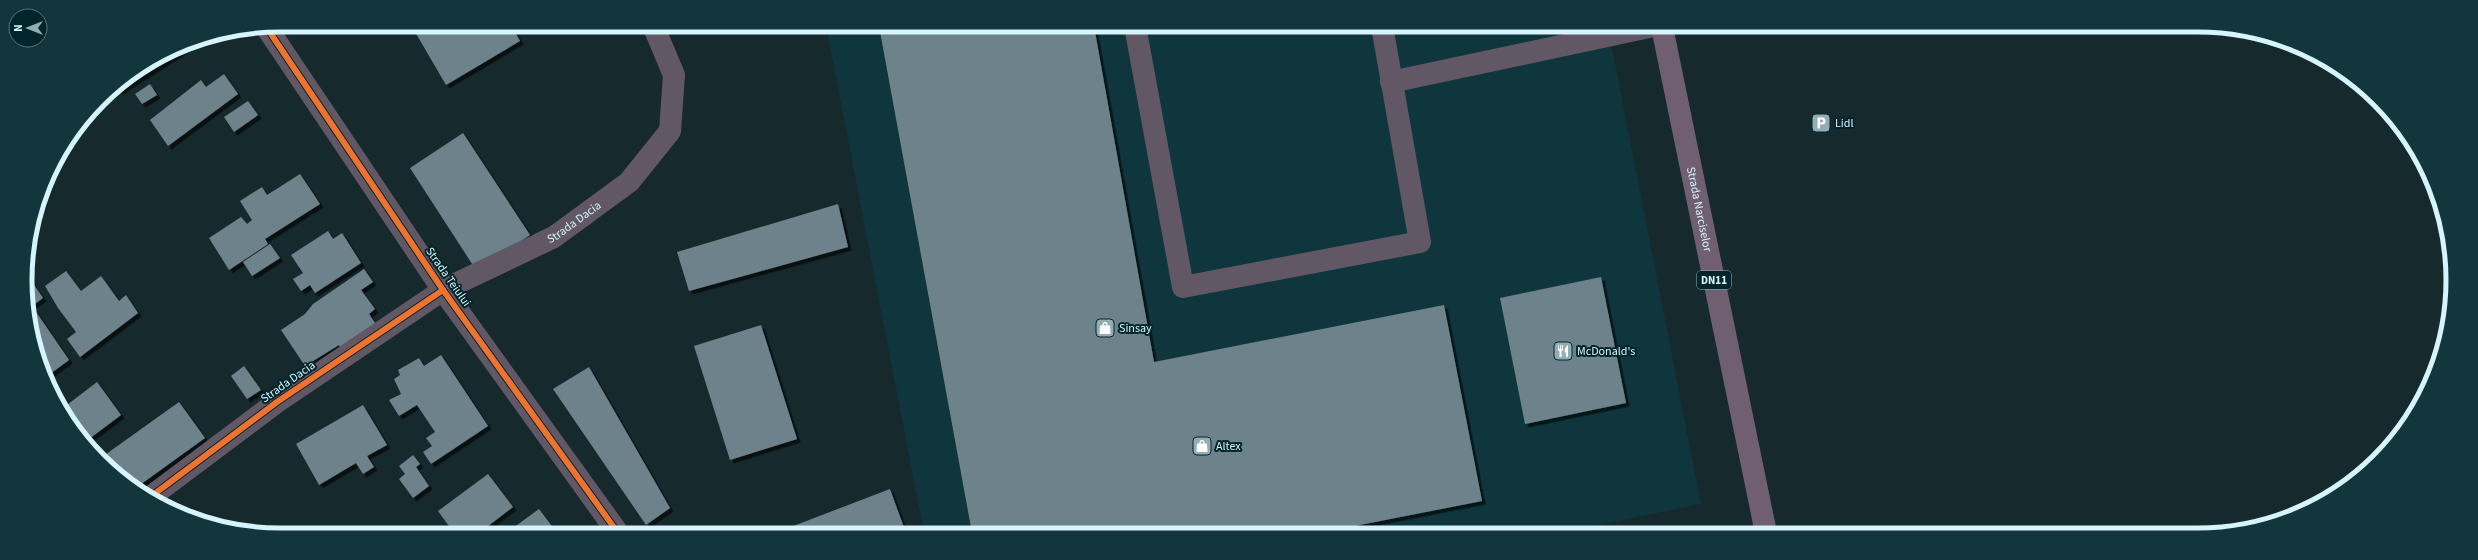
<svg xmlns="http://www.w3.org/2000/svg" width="2478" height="560" font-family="'Source Sans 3',sans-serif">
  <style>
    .built { fill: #0e363c }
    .building { fill: #6d828a; filter: url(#shadow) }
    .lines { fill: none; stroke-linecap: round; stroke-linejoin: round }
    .minor { stroke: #625865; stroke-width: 22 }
    .major { stroke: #6f5f70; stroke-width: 22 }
    .cycleway-casing { stroke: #02252c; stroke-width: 8 }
    .cycleway { stroke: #ef722f; stroke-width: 6 }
    .labels { text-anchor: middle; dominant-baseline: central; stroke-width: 4; stroke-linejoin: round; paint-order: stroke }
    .shield { fill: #02252c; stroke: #96b6bd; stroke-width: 1 }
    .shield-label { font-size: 11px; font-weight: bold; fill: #d5f4fb }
    .poi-label { font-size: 12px; fill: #d5f4fb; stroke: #02252c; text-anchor: start }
    .street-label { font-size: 12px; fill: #d5f4fb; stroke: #02252c }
    .rim { fill: none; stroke: #d5f4fb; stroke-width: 5 }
  </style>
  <defs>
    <filter id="shadow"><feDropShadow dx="3.5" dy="3.5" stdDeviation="0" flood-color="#0009"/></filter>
  </defs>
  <rect width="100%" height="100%" fill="#16292c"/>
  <polygon class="built" points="826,26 1608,27 1701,504 1559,533 924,533"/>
  <g class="building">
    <polygon points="411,25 511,25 520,41 446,85"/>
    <polygon points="879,26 1094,26 1154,362 1444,305 1482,501 1319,533 972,533"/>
    <polygon points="196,42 120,91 116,86 183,44"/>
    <polygon points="224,74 238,94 168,146 150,120 201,80 206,87"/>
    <polygon points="150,84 157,95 142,104 135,94"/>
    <polygon points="248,101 258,115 234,132 224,117"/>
    <polygon points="463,133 530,235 476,270 410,168"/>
    <polygon points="300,174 320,204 265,239 268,244 229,270 209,238 241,217 247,224 252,220 240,201 262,187 267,195"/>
    <polygon points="838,204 848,247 689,291 677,252"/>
    <polygon points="328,231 333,239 342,233 361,263 315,293 310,285 301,291 293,279 303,273 291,255"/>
    <polygon points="270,244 280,258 252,276 243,262"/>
    <polygon points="364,269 373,282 361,290 375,309 369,314 383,335 348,360 339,345 305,366 281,330 305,314 313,304"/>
    <polygon points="66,271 81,291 101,276 119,301 126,295 138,313 80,357 67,339 76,332 58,308 45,286"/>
    <polygon points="1601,277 1626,403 1525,424 1500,298"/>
    <polygon points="30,279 43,298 32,306 69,360 46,377 38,362 28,281"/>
    <polygon points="761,325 797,439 730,460 694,346"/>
    <polygon points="441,355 488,426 431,464 423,452 432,446 426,438 435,432 417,405 399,416 389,400 401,394 394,379 400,375 398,370 419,358 424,366"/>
    <polygon points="244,366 261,390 247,399 231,376"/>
    <polygon points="589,367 670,508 646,525 553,389"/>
    <polygon points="97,382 121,415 85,442 78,435 63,408"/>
    <polygon points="179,402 205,438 137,487 133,480 130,481 102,457"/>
    <polygon points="363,405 387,445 367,456 374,467 363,474 356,463 319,485 296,444"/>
    <polygon points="413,455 420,464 416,467 429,486 413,498 399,479 405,474 399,466"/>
    <polygon points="488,474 513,507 479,533 454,533 438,511"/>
    <polygon points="890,489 906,533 775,533"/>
    <polygon points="539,509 557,533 506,533"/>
  </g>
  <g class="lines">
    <g class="minor">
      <polyline points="1135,26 1183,287 1420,242 1382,26"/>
      <polyline points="267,28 443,290 618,533"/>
      <polyline points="1391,82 1649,27"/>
      <path id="s1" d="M149 498 277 402 443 290 554 237 629 182 670 131 674 75 653 25"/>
    </g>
    <path class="major" id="s2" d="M1662 27 1766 533"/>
    <g class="cycleway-casing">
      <g id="cycleway">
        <polyline points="267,28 443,290 618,533"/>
        <polyline points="149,498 277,402 443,290"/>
      </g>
    </g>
    <use href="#cycleway" class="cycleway"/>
  </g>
  <defs>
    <g id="parking-square" transform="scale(1)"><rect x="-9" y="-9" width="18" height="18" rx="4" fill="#92adb3" stroke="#02252c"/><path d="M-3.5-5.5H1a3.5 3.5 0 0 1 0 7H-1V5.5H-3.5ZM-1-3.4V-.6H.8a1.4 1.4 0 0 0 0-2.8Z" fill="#fff"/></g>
    <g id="shop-square" transform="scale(1)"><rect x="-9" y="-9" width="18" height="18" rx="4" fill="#92adb3" stroke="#02252c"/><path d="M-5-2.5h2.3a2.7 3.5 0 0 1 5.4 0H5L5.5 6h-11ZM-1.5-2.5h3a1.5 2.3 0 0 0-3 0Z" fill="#fff"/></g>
    <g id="restaurant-square" transform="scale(1)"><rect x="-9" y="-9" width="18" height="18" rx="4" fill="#92adb3" stroke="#02252c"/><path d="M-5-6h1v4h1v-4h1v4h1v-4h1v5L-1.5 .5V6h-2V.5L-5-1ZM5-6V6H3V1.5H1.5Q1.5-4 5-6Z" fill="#fff"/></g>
  </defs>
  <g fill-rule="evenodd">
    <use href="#parking-square" x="1821" y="123"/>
    <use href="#shop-square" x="1105" y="328"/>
    <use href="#restaurant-square" x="1563" y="351"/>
    <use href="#shop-square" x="1202" y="446"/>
  </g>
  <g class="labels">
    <rect class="shield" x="1697" y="271" width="34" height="18" rx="3"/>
    <g class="shield-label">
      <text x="1714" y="280">DN11</text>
    </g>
    <g class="poi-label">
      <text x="1835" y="123">Lidl</text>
      <text x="1119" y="328">Sinsay</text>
      <text x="1577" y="351">McDonald's</text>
      <text x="1216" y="446">Altex</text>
    </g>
    <g class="street-label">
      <text stroke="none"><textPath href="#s2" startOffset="186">Strada Narciselor</textPath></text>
      <text stroke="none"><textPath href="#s1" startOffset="508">Strada Dacia</textPath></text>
      <text transform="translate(448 277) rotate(55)">Strada Teiului</text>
      <text transform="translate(288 382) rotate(-35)">Strada Dacia</text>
    </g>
  </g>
  <path d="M0 0H2478V560H0ZM280 32H2198A248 248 0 0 1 2446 280V280A248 248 0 0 1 2198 528H280A248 248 0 0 1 32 280V280A248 248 0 0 1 280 32Z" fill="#13363d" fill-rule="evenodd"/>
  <path class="rim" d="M280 32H2198A248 248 0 0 1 2446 280V280A248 248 0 0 1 2198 528H280A248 248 0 0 1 32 280V280A248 248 0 0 1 280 32Z"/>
  <g transform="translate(28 28) rotate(270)"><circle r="19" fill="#02252c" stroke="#56787f"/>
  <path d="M0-3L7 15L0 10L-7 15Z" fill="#92adb3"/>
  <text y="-6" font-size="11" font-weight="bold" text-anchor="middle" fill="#d5f4fb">N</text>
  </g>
</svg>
